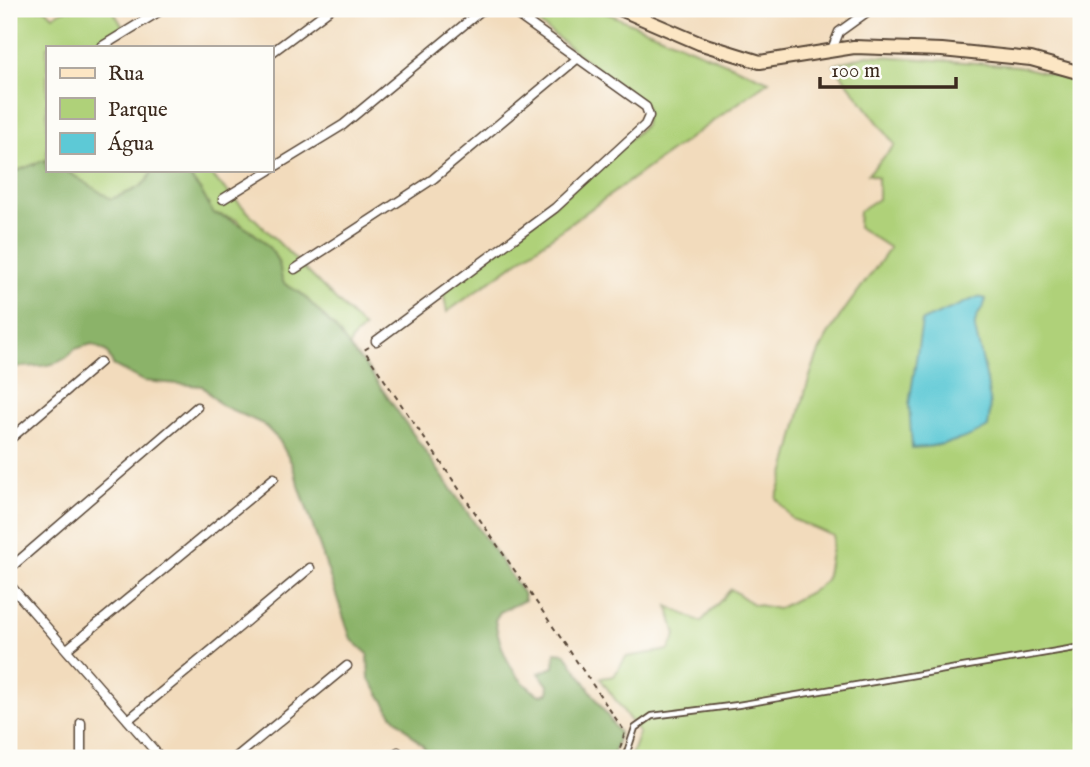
<svg xmlns="http://www.w3.org/2000/svg" width="1090" height="767" font-family="'IM FELL English',serif">
  <style>
    .green { fill: #afd179; stroke: #757e4c; stroke-width: 2 }
    .forest { fill: #8bb369; stroke: #636e44; stroke-width: 2 }
    .water { fill: #5dc9d6; stroke: #4c7a7a; stroke-width: 2 }
    .lines { fill: none; stroke-linecap: round; stroke-linejoin: round }
    .lane-casing { stroke: #564536; stroke-width: 8 }
    .street-casing { stroke: #564536; stroke-width: 11 }
    .secondary-casing { stroke: #564536; stroke-width: 16 }
    .path { stroke: #564536; stroke-width: 2; stroke-dasharray: 5 5; stroke-linecap: butt }
    .lane { stroke: #fff; stroke-width: 4.5 }
    .street { stroke: #fff; stroke-width: 8 }
    .secondary { stroke: #fce6c4; stroke-width: 12 }
  </style>
  <rect width="100%" height="100%" fill="#fdfcf7"/>
  <filter id="ink" filterUnits="userSpaceOnUse"><feTurbulence type="fractalNoise" baseFrequency=".0143" numOctaves="2"/><feDisplacementMap in="SourceGraphic" scale="14" xChannelSelector="R" yChannelSelector="G"/><feConvolveMatrix kernelMatrix="1 2 1 2 8 2 1 2 1" color-interpolation-filters="sRGB"/></filter>
  <filter id="wash" filterUnits="userSpaceOnUse"><feTurbulence type="fractalNoise" baseFrequency=".00686" numOctaves="4" result="noise"/><feDisplacementMap in="SourceGraphic" scale="28" xChannelSelector="R" yChannelSelector="G"/><feGaussianBlur stdDeviation="1.57" result="paint"/><feColorMatrix in="noise" values="0 0 0 0 0 0 0 0 0 0 0 0 0 0 0 0 0 1.4 0 .05"/><feComposite in="paint" operator="in"/></filter>
  <g filter="url(#wash)">
    <rect width="100%" height="100%" fill="#f2dbbc"/>
    <g class="green">
      <polygon points="9,9 46,9 53,16 66,9 112,9 123,27 87,47 47,47 47,161 14,172 9,186"/>
      <polygon points="521,9 597,9 769,81 447,312 443,291 591,175 645,125 646,107"/>
      <path d="M867 55 1018 66 1081 82V758H630L639 733 600 678 614 676 626 657 669 650 676 635 668 606 701 622 731 589 753 604 778 609 814 590 826 580 834 536 792 519 776 498C795 450 799 397 820 350 833 321 871 276 890 248L858 227 859 211 878 199V177L868 174 895 145 834 65Z"/>
      <polygon points="64,170 152,170 152,177 141,187 111,200"/>
      <polygon points="184,170 206,170 364,328 352,339 349,349 334,327 314,310 305,297 286,286 238,220 213,213 201,191"/>
    </g>
    <path class="forest" d="M45 160 47 170H65L111 199C126 193 148 188 152 170H184L201 191 213 213C238 221 268 237 279 264 282 271 279 278 285 284 290 289 298 290 303 295 313 305 323 316 333 326 345 338 350 353 364 363L523 593 525 600 500 612 495 620C500 649 512 680 540 695L548 693 549 687 539 673 554 667 555 652 565 653 619 733 613 758H430L423 746 392 715 378 692 369 678 368 654 351 639 291 462 279 440 263 424 221 405 202 386 143 381 113 365 107 352 92 344 75 349C60 370 33 366 9 367V186L14 172Z"/>
    <path class="water" d="M978 297 986 299C984 310 973 316 975 329 982 361 994 394 988 427 967 440 937 447 912 448L909 405 922 321Z"/>
  </g>
  <g filter="url(#ink)">
    <g class="lines">
      <g class="lane-casing">
        <polyline id="lane" points="625,758 635,728 652,716 738,705 1081,647"/>
      </g>
      <g class="street-casing">
        <g id="street">
          <polyline points="101,47 163,9"/>
          <polyline points="831,52 839,32 871,9"/>
          <polyline points="271,53 330,9"/>
          <polyline points="271,169 343,125 483,9"/>
          <polyline points="223,199 270,170"/>
          <polyline points="295,269 433,179 578,58"/>
          <polyline points="376,341 555,208 645,125 649,116 646,107 509,9"/>
          <polyline points="9,440 100,362"/>
          <polyline points="9,569 197,407"/>
          <polyline points="9,584 161,758"/>
          <polyline points="67,649 274,478"/>
          <polyline points="128,720 310,568"/>
          <polyline points="81,758 81,723"/>
          <polyline points="235,758 347,666"/>
          <polyline points="390,758 398,752"/>
        </g>
      </g>
      <g class="secondary-casing">
        <polyline id="secondary" points="620,9 699,43 760,62 854,47 942,50 1031,59 1081,73"/>
      </g>
      <polyline class="path" points="369,347 364,350 625,732 617,758"/>
      <use href="#lane" class="lane"/>
      <use href="#street" class="street"/>
      <use href="#secondary" class="secondary"/>
    </g>
  </g>
  <rect width="1090" height="767" fill="none" stroke="#fdfcf7" stroke-width="35"/>
  <rect x="46" y="46" width="228" height="126" fill="#fdfcf7" stroke="#afa8a0" stroke-width="2"/>
  <rect x="60" y="68" width="35" height="10" fill="#fce6c4" stroke="#afa8a0" stroke-width="2"/>
  <text x="108" y="80" font-size="21" fill="#3b2a1e">Rua</text>
  <rect x="60" y="98" width="35" height="21" fill="#afd179" stroke="#afa8a0" stroke-width="2"/>
  <text x="108" y="116" font-size="21" fill="#3b2a1e">Parque</text>
  <rect x="60" y="133" width="35" height="21" fill="#5dc9d6" stroke="#afa8a0" stroke-width="2"/>
  <text x="108" y="150" font-size="21" fill="#3b2a1e">Água</text>
  <path d="M820 77v10h136v-10" fill="none" stroke="#3b2a1e" stroke-width="3.5"/>
  <text x="831" y="77" font-size="21" fill="#3b2a1e" stroke="#fdfcf7" stroke-width="5" paint-order="stroke">100 m</text>
</svg>
